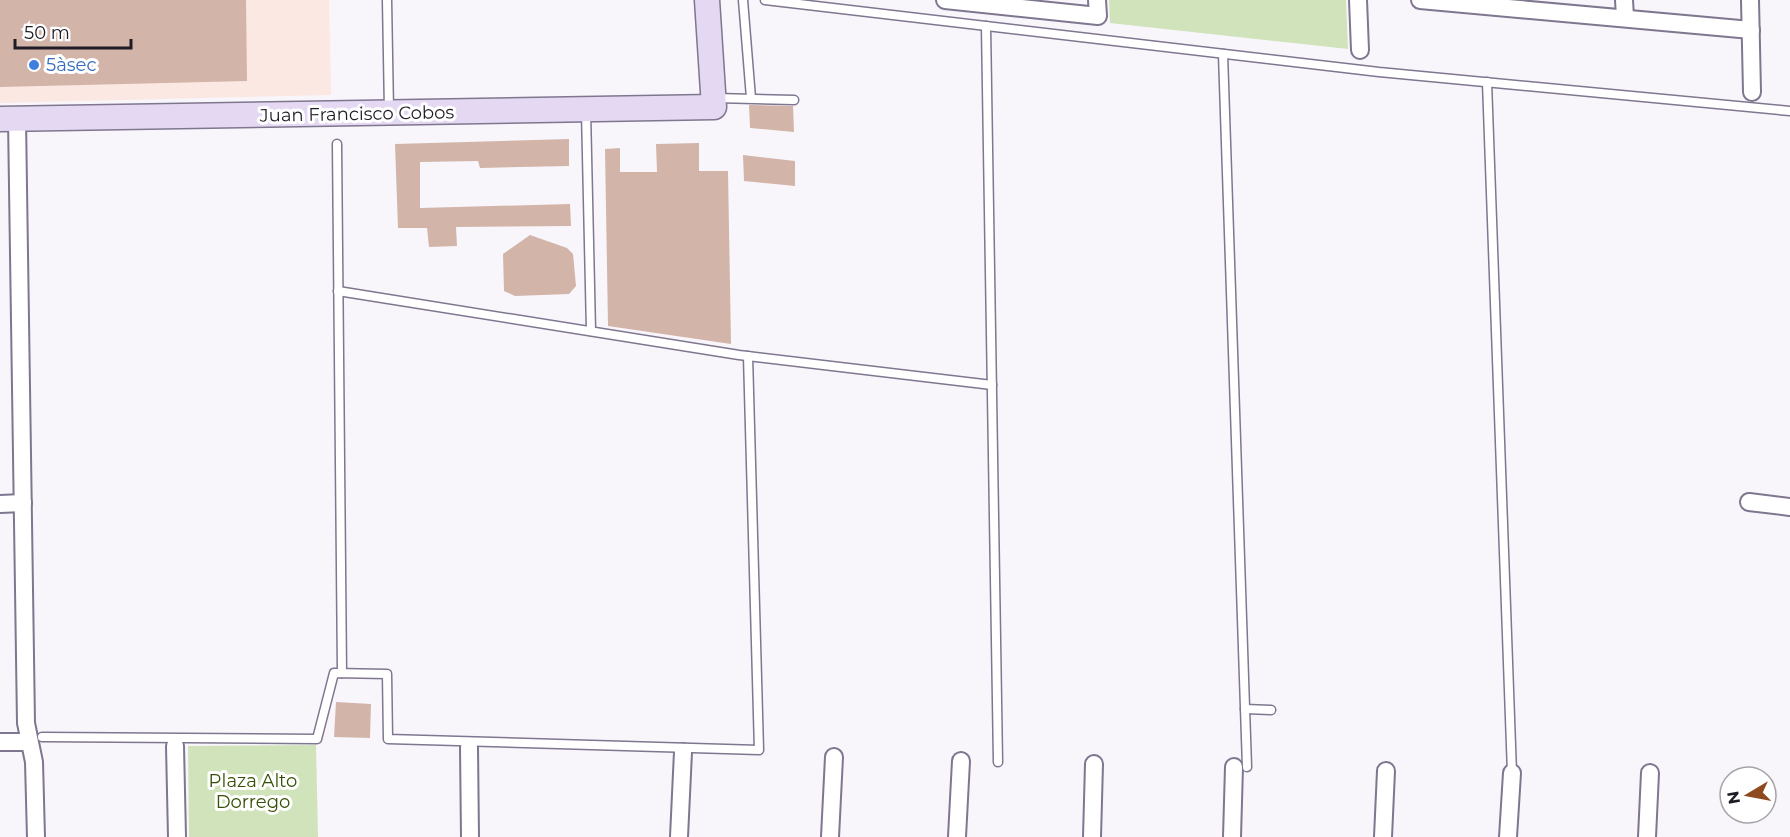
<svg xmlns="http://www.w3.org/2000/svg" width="1790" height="837" font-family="Montserrat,sans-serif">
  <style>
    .commercial { fill: #fce8e2 }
    .green { fill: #d0e3bb }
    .building { fill: #d3b4a9 }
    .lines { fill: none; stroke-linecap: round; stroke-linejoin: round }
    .lane-casing { stroke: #7f768f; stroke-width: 11 }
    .street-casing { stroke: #7f768f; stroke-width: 20 }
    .secondary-casing { stroke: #7f768f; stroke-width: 27 }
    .lane { stroke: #fff; stroke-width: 8 }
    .street { stroke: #fff; stroke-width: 16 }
    .secondary { stroke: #e5d8f2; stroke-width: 24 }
    .shop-dot { fill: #3f7fe0; stroke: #fff; stroke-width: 2 }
    .labels { text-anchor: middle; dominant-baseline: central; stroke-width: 6; stroke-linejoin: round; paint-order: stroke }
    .shop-label { font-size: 18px; fill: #366cbe; stroke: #fff; text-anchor: start }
    .street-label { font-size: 18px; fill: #201c26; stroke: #fff }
    .park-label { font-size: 18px; fill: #364e05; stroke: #fff }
  </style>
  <rect width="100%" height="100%" fill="#f8f6fb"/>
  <polygon class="commercial" points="0,0 329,0 331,95 0,103"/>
  <g class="green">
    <polygon points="1109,0 1346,0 1348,49 1110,23"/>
    <polygon points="316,745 318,837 189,837 188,746"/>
  </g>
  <g class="building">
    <polygon points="0,0 246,0 247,81 0,87"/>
    <polygon points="749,105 793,106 794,132 750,128"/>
    <polygon points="569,139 569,166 480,168 478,161 420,162 420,208 570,204 571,226 456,227 457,246 429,247 427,228 398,228 395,144"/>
    <polygon points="699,143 699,171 728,171 731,344 608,326 605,149 620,148 620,172 657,172 656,144"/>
    <polygon points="743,155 795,161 795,186 744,181"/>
    <polygon points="530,235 567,248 573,254 576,286 569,294 515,296 504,291 503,254"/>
    <polygon points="336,702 371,704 370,738 334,737"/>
  </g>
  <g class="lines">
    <g class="lane-casing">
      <g id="lane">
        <polyline points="387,0 389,111"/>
        <polyline points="743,0 751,98"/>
        <polyline points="765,0 1379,72 1790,111"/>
        <polyline points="986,26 998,762"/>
        <polyline points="1223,54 1247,767"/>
        <polyline points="1487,82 1512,773"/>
        <polyline points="716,98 794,100"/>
        <polyline points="586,111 591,331"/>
        <polyline points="337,144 342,673"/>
        <polyline points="338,291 739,355 992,385"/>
        <polyline points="1245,709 1271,710"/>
        <polyline points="42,737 317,739 334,673 387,674 388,739 759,750 748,356"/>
      </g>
    </g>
    <g class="street-casing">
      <g id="street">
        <polyline points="945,0 1098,16 1097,0"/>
        <polyline points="1358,0 1360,50"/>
        <polyline points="1420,0 1751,30"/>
        <polyline points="1624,0 1625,17"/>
        <polyline points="1750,0 1752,92"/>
        <polyline points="17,119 26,723 34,762 36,837"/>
        <polyline points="1749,502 1790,507"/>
        <polyline points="0,504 23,503"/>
        <polyline points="0,742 28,742"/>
        <polyline points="175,746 177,837"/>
        <polyline points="469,747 470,837"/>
        <polyline points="679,837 683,752"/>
        <polyline points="830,837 834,757"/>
        <polyline points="957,837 961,761"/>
        <polyline points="1092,837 1094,764"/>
        <polyline points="1232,837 1234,767"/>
        <polyline points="1383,837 1386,771"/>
        <polyline points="1508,837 1512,773"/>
        <polyline points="1647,837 1650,773"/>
      </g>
    </g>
    <g class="secondary-casing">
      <polyline id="secondary" points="0,119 714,107 707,0"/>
    </g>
    <use href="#lane" class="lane"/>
    <use href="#street" class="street"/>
    <use href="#secondary" class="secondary"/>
  </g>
  <circle class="shop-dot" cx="34" cy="65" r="6"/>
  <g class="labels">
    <g class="shop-label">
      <text x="46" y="65">5àsec</text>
    </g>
    <g class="street-label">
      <text transform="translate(357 114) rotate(-1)">Juan Francisco Cobos</text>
    </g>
    <g class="park-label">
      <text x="253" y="781">Plaza Alto<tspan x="253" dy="21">Dorrego</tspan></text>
    </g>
  </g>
  <g transform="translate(1748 795) rotate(260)"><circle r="28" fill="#ffffff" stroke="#a6a4a8" stroke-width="1.5"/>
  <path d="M0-4.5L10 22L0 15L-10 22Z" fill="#8e4a1e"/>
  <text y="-9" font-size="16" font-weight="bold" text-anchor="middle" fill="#201c26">N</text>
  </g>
  <path d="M15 39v9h116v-9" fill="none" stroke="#201c26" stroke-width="3"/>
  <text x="24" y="39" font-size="18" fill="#201c26" stroke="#ffffff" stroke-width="4.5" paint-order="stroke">50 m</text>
</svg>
